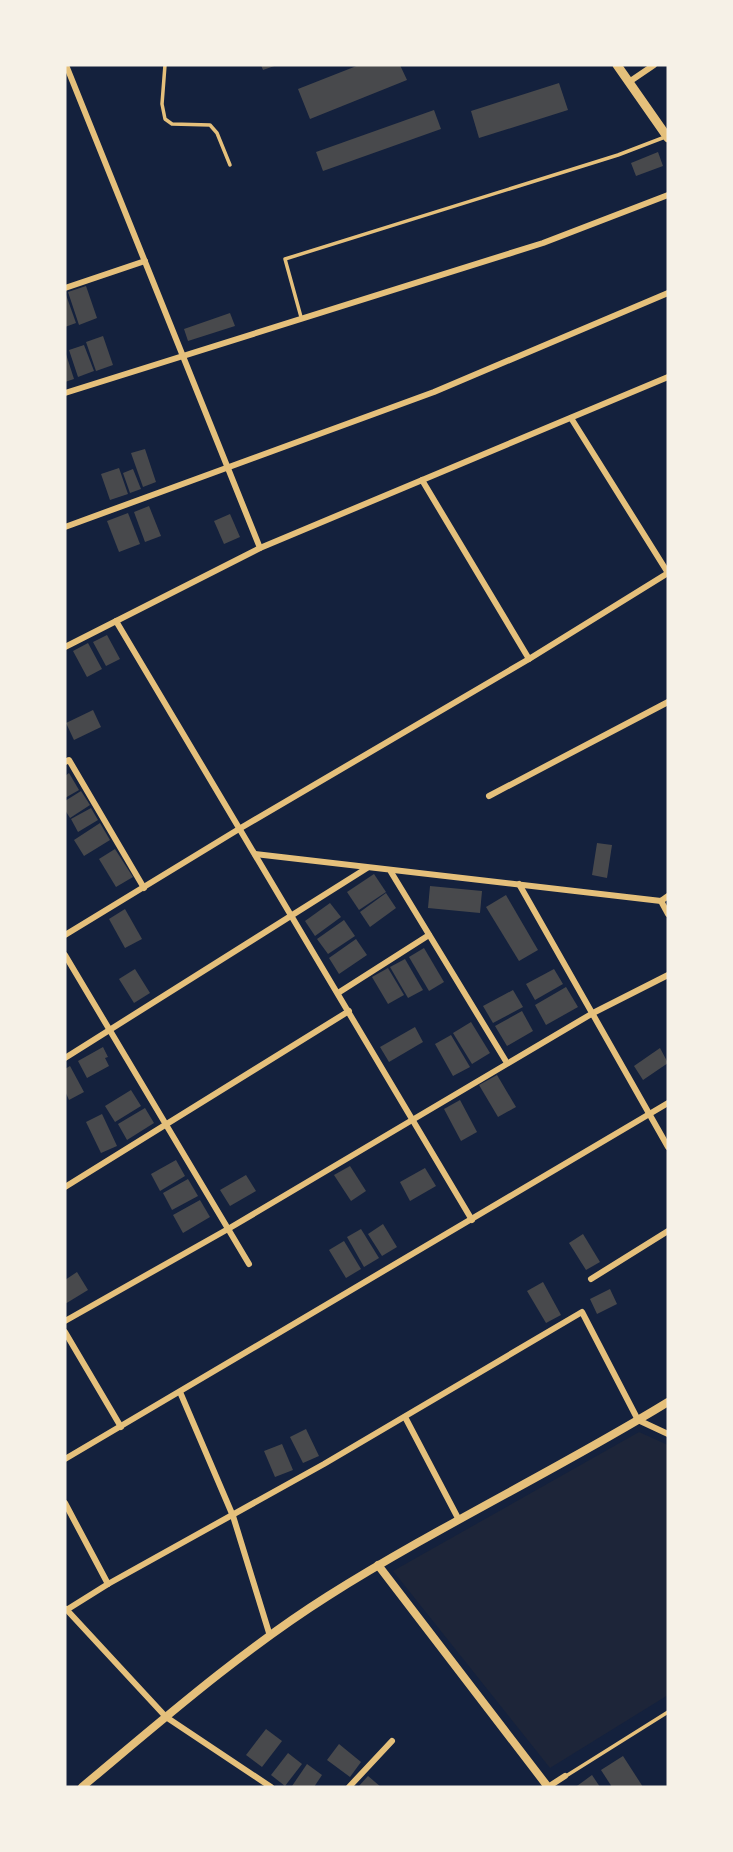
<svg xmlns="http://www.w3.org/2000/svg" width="733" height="1852" font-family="Roboto,sans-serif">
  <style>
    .green { fill: #1d2539 }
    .building { fill: #48494c }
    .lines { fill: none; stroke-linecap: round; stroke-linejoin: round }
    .service { stroke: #e5c07b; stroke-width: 3.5 }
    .minor { stroke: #e5c07b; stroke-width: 6 }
    .tertiary { stroke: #e5c07b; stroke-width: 8 }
    .secondary { stroke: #e5c07b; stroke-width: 9 }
  </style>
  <rect width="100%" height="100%" fill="#14213d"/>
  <polygon class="green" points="639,1432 668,1445 668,1695 550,1768 393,1571"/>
  <g class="building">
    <polygon points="261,65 277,65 263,70"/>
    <polygon points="359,65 400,65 407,80 310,119 298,89"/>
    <polygon points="559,83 568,110 479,138 471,111"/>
    <polygon points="434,110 441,129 323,171 316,152"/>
    <polygon points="658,152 663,166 636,176 631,163"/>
    <polygon points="86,286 97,318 79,325 68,292"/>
    <polygon points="65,292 76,323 65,327"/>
    <polygon points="230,313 235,326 188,341 184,329"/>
    <polygon points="103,336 113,365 96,371 86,342"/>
    <polygon points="84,345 94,371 78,377 69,350"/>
    <polygon points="65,351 74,379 65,382"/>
    <polygon points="145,449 156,482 143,487 131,453"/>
    <polygon points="119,468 128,494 110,500 101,474"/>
    <polygon points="133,469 141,489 130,493 123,473"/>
    <polygon points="149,506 161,536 145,542 134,512"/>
    <polygon points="128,513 140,544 119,552 107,521"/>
    <polygon points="230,514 240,537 224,544 214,521"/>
    <polygon points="107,635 120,659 106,666 93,642"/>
    <polygon points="88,643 102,669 87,677 73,651"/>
    <polygon points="93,710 101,727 74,740 66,723"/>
    <polygon points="69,773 79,790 65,798 65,776"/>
    <polygon points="81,791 90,805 70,818 65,810 65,801"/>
    <polygon points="91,808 98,820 78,832 71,819"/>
    <polygon points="100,823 110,840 84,856 74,840"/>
    <polygon points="597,843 612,845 607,878 592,875"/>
    <polygon points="115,849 133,877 116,887 99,859"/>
    <polygon points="374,874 386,892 359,910 347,892"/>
    <polygon points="430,886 482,891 480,913 428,908"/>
    <polygon points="386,893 396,908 370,927 360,912"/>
    <polygon points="506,895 538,950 519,961 486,907"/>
    <polygon points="330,903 341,917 315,936 305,921"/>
    <polygon points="125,909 142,939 125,948 109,919"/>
    <polygon points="344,920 355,936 328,954 317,939"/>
    <polygon points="356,939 367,955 339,974 329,958"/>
    <polygon points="424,948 444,982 429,991 409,957"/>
    <polygon points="405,959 423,990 408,998 390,967"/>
    <polygon points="388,968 404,995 388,1004 372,977"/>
    <polygon points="135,969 150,993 134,1003 119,979"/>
    <polygon points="554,969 563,984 535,1000 526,984"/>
    <polygon points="566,987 578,1007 546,1025 535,1005"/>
    <polygon points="513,990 523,1007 493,1023 483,1006"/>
    <polygon points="522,1011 533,1031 507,1046 495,1026"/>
    <polygon points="471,1022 490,1053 472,1064 453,1033"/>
    <polygon points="415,1027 423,1042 389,1062 380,1047"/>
    <polygon points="451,1035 470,1067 453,1076 435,1044"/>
    <polygon points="103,1047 108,1057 105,1058 109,1066 87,1078 78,1061"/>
    <polygon points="660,1048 668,1063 643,1080 634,1066"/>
    <polygon points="70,1066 84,1092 69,1100 65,1091 65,1069"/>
    <polygon points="497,1075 516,1107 498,1117 479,1085"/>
    <polygon points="131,1090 141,1106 115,1122 105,1106"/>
    <polygon points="460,1100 477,1132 461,1141 444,1109"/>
    <polygon points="145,1108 154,1123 127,1140 118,1124"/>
    <polygon points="102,1114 117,1146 101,1153 86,1122"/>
    <polygon points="176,1160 185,1176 160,1191 151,1174"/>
    <polygon points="350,1166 366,1191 351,1201 334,1175"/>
    <polygon points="425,1168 436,1186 410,1201 400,1182"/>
    <polygon points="246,1175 256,1191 230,1206 220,1190"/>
    <polygon points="188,1179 198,1196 172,1210 163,1193"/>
    <polygon points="200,1200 210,1217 183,1233 173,1215"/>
    <polygon points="383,1224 397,1247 382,1256 368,1234"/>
    <polygon points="361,1229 379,1258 364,1267 347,1237"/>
    <polygon points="583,1234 600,1262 586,1270 569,1243"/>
    <polygon points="344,1241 361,1269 346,1278 329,1250"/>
    <polygon points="77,1272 88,1290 65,1304 65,1280"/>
    <polygon points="543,1282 561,1315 546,1323 527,1291"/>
    <polygon points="610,1289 617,1304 597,1314 590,1299"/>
    <polygon points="306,1429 319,1456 303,1463 290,1437"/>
    <polygon points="282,1444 293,1470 275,1477 264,1451"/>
    <polygon points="266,1729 282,1741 262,1767 246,1755"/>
    <polygon points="339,1744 361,1762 350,1777 327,1760"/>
    <polygon points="288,1753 302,1764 285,1786 271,1775"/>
    <polygon points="623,1756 643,1787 612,1787 601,1770"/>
    <polygon points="307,1764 322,1775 314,1787 294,1787 292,1786"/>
    <polygon points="592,1775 600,1787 578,1787 577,1786"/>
    <polygon points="368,1776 381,1787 358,1787"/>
  </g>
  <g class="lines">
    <g class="service">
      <polyline points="165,65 162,104 165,119 172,124 210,125 217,133 230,165"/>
      <polyline points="301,317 285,259 618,155 665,137"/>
      <polyline points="566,1776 668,1712"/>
    </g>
    <g class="minor">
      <polyline points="66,65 260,548"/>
      <polyline points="629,82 654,65"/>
      <polyline points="65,288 145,261"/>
      <polyline points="65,393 543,243 668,195"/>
      <polyline points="571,418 668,573"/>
      <polyline points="422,480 529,659"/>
      <polyline points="65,527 434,392 668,293"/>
      <polyline points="116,621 472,1220"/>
      <polyline points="65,647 260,548 668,377"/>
      <polyline points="65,762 69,760 144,888"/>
      <polyline points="489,796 668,702"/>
      <polyline points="255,854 661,901 668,896"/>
      <polyline points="391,872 507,1063"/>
      <polyline points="519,884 668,1147"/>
      <polyline points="661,901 668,914"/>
      <polyline points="65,935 239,829 529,659 668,573"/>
      <polyline points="65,955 249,1264"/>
      <polyline points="338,993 429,935"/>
      <polyline points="65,1058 367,868"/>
      <polyline points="65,1187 349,1011"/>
      <polyline points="591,1279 668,1231"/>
      <polyline points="65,1321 228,1229 593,1013 668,975"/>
      <polyline points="65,1332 121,1427"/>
      <polyline points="180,1392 233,1516 270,1636"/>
      <polyline points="405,1417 459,1520"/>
      <polyline points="65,1459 668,1103"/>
      <polyline points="65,1503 108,1584"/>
      <polyline points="66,1609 166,1717 271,1787"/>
      <polyline points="68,1609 108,1584 324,1464 582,1312 638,1420 668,1434"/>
      <polyline points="349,1787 392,1741"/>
      <polyline points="548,1787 565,1776"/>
    </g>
    <g class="tertiary">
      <polyline points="378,1565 548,1787"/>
      <path d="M82 1787C161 1721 241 1651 328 1596 439 1526 557 1470 668 1402"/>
    </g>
    <polyline class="secondary" points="617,65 668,138"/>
  </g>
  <rect width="733" height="1852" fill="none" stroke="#f6f1e7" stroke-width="133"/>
</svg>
